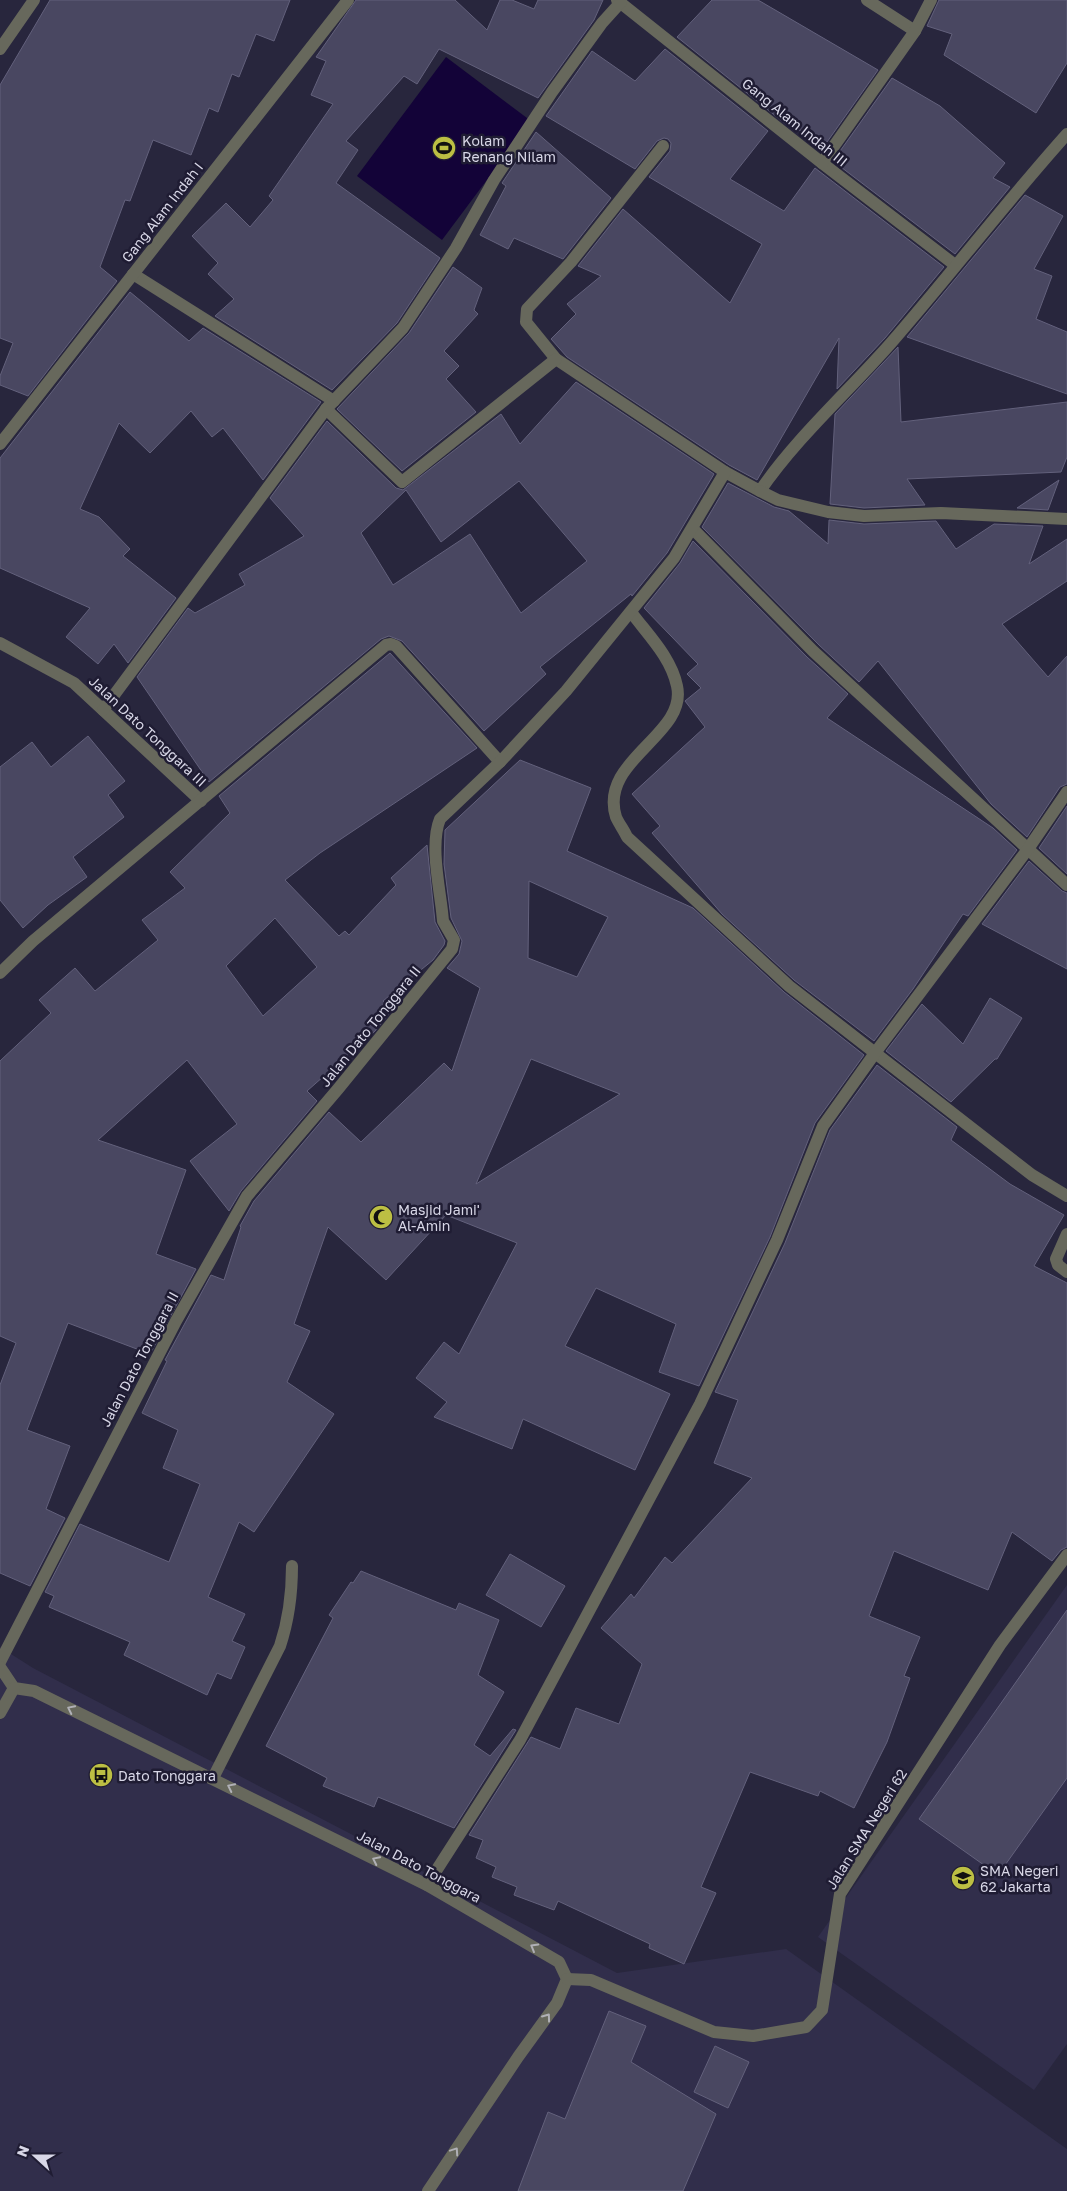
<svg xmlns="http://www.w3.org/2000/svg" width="1067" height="2191" font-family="'Golos Text',sans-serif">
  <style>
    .built { fill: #312e4b }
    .water { fill: #130338 }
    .building { fill: #494761; stroke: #63617c; fill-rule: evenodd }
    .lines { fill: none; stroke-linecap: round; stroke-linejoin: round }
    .minor { stroke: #67685c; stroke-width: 12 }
    .oneway { stroke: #b0b0b6 }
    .labels { text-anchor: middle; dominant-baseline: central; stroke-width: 5; stroke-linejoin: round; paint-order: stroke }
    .street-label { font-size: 14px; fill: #d8d7e7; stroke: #1f1c33 }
    .poi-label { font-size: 14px; fill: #d8d7e7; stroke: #1f1c33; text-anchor: start }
  </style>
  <rect width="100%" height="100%" fill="#28263d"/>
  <g class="built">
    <polygon points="1067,1585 1067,2044 1034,2090 818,1937"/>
    <polygon points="0,1647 33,1668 617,1973 786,1949 1067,2149 1067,2191 0,2191"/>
  </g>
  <polygon class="water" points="446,57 531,121 442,240 357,176"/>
  <g class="building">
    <polygon points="50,0 290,0 274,41 256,34 239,77 232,74 218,112 209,108 191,155 153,140 130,201 125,200 100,267 117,281 28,396 0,385 0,376 13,343 0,338 0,85"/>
    <polygon points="356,0 455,0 487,30 500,0 512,0 534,9 538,0 603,0 594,20 538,98 439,49 417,84 404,76 346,141 358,150 336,183 440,258 397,323 332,390 215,316 234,299 208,274 218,263 192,236 226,203 250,227 273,200 269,196 333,104 311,95 326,61 316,57"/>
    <polygon points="712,0 758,0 878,70 827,142 787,125 677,37"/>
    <polygon points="939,0 1067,0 1067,63 1036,113 944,55 952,34 927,26"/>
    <polygon points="665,49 768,131 730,179 784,211 815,168 944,267 885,338 837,389 839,338 757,480 729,465 567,357 551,339 576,314 567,304 601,276 578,266 623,209 730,303 762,244 649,177 670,151 671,143 668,139 664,138 657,141 635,169 546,116 592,51 635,81"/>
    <polygon points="892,78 940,106 1005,163 993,178 1010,187 955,254 833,161"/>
    <polygon points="536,132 611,198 563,259 514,238 508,249 480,235 506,186 502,183"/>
    <polygon points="1025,195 1063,216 1034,269 1052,276 1036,319 1067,332 1067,394 907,337"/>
    <polygon points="453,267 482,288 474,310 478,314 444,351 459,366 446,379 476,412 402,471 337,409 409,333"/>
    <polygon points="130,292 189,341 203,328 321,402 263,480 223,428 212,437 191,411 150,453 119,423 80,509 99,517 130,549 123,556 176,598 128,663 114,644 98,664 66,637 90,608 0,568 0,458"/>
    <polygon points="898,347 901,422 1067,402 1067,457 1061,472 907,479 925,505 864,508 830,504 835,414"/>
    <path d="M576 382 714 474 667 553 632 596 631 594 540 667 546 674 484 731 402 641 389 636 381 639 209 782 137 677 188 608 195 613 245 585 239 574 304 536 270 498 327 421 396 488 403 490 501 414 520 444ZM519 481 587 561 521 613 470 534 393 585 361 533 406 490 441 542Z"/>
    <polygon points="1059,480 1048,510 1017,508"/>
    <polygon points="728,483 774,507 789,511 828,544 829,520 864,524 936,521 956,549 994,524 1043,526 1029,564 1067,539 1067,581 1002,624 1048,677 1067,656 1067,784 1060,787 1027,837 991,804 878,661 859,682 819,645 702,527"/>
    <polygon points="693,541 807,657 848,694 827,718 993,828 1017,850 968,916 963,914 913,989 874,1041 794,980 722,914 652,833 660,826 632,794 705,727 685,701 701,688 687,674 698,664 644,608 680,563"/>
    <path d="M390 653 477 748 320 853 285 880 339 936 345 931 349 935 396 885 391 878 427 845 435 922 445 941 444 945 433 960 383 1001 392 1010 375 1031 307 1091 317 1101 241 1191 229 1211 190 1161 237 1124 187 1060 98 1140 186 1170 156 1254 196 1269 150 1354 68 1323 27 1430 70 1446 46 1509 65 1518 30 1586 0 1573V1385L16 1343 0 1336V1061L51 1013 39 1000 75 968 95 991 158 940 142 920 185 888 170 872 230 813 219 796ZM275 918 317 967 263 1016 226 966Z"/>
    <polygon points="88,736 125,781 108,795 124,817 73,857 87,877 48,905 23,928 0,900 0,767 32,742 51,767"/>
    <path d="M520 760 591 788 567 851 693 908 784 992 864 1055 815 1123 770 1237 699 1386 659 1372 676 1324 596 1288 565 1346 670 1394 635 1470 523 1419 512 1449 434 1417 447 1402 416 1378 444 1342 459 1354 517 1243 446 1215 386 1280 328 1227 294 1324 310 1331 287 1382 334 1414 254 1532 239 1522 208 1597 245 1614 232 1641 245 1647 231 1679 217 1673 207 1695 124 1655 130 1642 49 1607 54 1596 45 1592 80 1524 169 1562 200 1484 163 1468 178 1430 142 1413 167 1361 165 1360 211 1275 224 1280 241 1227 240 1226 254 1201 329 1112 361 1142 444 1063 452 1071 480 988 447 968 459 954 462 941 451 918 444 864 445 830ZM529 881 608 917 577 977 528 958ZM531 1059 620 1094 476 1184Z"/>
    <polygon points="1067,806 1067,874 1039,848"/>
    <polygon points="1029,861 1062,891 1067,893 1067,969 982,924"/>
    <polygon points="990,998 1022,1018 997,1059 995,1059 951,1102 886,1051 922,1004 963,1044"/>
    <polygon points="877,1065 957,1127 951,1140 1010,1184 1064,1215 1034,1266 1067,1283 1067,1547 1061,1550 1052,1561 1012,1532 988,1590 894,1551 869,1616 920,1637 904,1676 910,1678 887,1742 854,1808 820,1791 818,1796 750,1772 701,1887 716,1893 684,1964 649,1948 650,1944 558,1901 554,1910 514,1895 517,1887 492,1877 496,1867 476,1858 483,1840 469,1835 531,1737 560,1749 576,1708 619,1724 642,1664 601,1628 631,1594 634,1598 665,1557 672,1563 752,1478 714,1463 738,1400 715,1392 785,1243 830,1130"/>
    <polygon points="510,1554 565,1586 541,1627 486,1595"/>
    <polygon points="361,1571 456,1610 459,1603 499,1620 478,1675 504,1692 474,1745 490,1756 513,1729 516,1730 454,1828 378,1797 374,1807 323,1786 327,1778 266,1746 333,1618 329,1615 351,1582 353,1583"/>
    <polygon points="1067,1610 1067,1778 998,1875 919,1819"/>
    <polygon points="609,2011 646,2026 631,2062 716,2114 683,2191 518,2191 548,2112 565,2119"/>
    <polygon points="715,2046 749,2062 728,2108 694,2092"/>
  </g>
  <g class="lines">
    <g class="minor">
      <polyline points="617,0 822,163 955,265"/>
      <polyline points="867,0 915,31"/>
      <polyline points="0,49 34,0"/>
      <path d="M663 146 571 262 527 309 526 322 556 359 725 472 760 491C796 438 849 391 891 343 951 274 1006 202 1067 134"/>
      <polyline points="822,163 915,31 931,0"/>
      <polyline points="133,274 334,401"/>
      <polyline points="326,409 402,482 556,359"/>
      <polyline points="0,444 348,0"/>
      <polyline points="760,491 778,500 828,512 864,516 941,513 1067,519"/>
      <polyline points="693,529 813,651 1067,885"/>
      <path d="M631 612C648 635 671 657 677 686 688 735 598 760 616 817 619 824 624 830 627 837L789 986 1032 1175 1067 1196"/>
      <polyline points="0,643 74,683 201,801"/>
      <polyline points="103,710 326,409 403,328 456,248 494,180 552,92 602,23 621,2"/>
      <polyline points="0,973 33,941 386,645 391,644 396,646 500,762"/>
      <polyline points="1067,1234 1056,1259 1058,1265 1067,1272"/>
      <path d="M0 1662 176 1321 247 1196 338 1089 452 949 454 940 443 921 442 911C439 885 430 843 440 819L500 762 566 691 674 558 725 472"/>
      <polyline points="0,1667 14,1688 34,1691 427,1885 559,1962 567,1979 557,2003 518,2057 428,2191"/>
      <polyline points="0,1713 14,1688"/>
      <path d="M213 1778 280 1646C289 1619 292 1594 292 1566"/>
      <polyline points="427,1885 520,1740 700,1404 777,1240 823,1126 875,1053 1028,849 1067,792"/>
      <polyline points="567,1979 591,1980 714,2032 753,2036 806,2027 822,2010 840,1894 1000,1645 1067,1555"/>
    </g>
  </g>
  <defs><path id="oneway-chevron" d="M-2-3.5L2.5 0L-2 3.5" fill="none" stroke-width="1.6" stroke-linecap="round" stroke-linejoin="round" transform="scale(1.25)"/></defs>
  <g class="oneway">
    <use href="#oneway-chevron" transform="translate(71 1709) rotate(-154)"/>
    <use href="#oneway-chevron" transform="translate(231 1787) rotate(-154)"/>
    <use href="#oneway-chevron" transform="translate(376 1860) rotate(-154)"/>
    <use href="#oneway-chevron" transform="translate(534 1947) rotate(-150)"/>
    <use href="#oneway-chevron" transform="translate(547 2017) rotate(-54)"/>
    <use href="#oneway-chevron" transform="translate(455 2151) rotate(-56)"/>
  </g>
  <defs>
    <g id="stadium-disc" transform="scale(1.25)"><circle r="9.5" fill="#bcbf43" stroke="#1f1c33"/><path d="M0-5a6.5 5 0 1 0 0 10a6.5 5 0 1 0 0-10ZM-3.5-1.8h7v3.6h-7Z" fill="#111"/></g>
    <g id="mosque-disc" transform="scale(1.25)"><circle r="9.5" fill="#bcbf43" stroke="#1f1c33"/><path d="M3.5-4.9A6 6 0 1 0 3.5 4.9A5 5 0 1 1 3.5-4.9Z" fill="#111"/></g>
    <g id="bus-disc" transform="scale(1.25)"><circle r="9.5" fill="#bcbf43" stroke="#1f1c33"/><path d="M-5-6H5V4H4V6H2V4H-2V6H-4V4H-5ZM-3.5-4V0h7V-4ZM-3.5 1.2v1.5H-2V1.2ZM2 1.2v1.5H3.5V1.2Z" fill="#111"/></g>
    <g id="school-disc" transform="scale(1.25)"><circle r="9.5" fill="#bcbf43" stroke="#1f1c33"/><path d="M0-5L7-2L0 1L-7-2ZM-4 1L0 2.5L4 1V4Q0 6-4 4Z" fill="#111"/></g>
  </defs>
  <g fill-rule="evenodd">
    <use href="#stadium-disc" x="444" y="148"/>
    <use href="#mosque-disc" x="381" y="1217"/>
    <use href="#bus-disc" x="101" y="1775"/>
    <use href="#school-disc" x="963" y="1878"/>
  </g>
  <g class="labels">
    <g class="street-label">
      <text transform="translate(795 122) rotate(39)">Gang Alam Indah III</text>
      <text transform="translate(162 212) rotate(-52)">Gang Alam Indah I</text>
      <text transform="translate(148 731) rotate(43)">Jalan Dato Tonggara III</text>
      <text transform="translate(370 1026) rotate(-51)">Jalan Dato Tonggara II</text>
      <text transform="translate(139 1359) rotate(-62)">Jalan Dato Tonggara II</text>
      <text transform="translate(866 1829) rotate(-58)">Jalan SMA Negeri 62</text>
      <text transform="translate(419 1866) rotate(28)">Jalan Dato Tonggara</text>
    </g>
    <g class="poi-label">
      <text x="462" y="140">Kolam<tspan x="462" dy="16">Renang Nilam</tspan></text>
      <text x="398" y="1209">Masjid Jami'<tspan x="398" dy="16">Al-Amin</tspan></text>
      <text x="118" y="1775">Dato Tonggara</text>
      <text x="980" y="1870">SMA Negeri<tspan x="980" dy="16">62 Jakarta</tspan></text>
    </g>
  </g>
  <g transform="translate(35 2156) rotate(291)" stroke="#1f1c33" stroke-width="4" paint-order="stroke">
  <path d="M0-4L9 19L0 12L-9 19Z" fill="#d8d7e7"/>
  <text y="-8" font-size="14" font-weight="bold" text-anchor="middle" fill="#d8d7e7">N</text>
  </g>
</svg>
